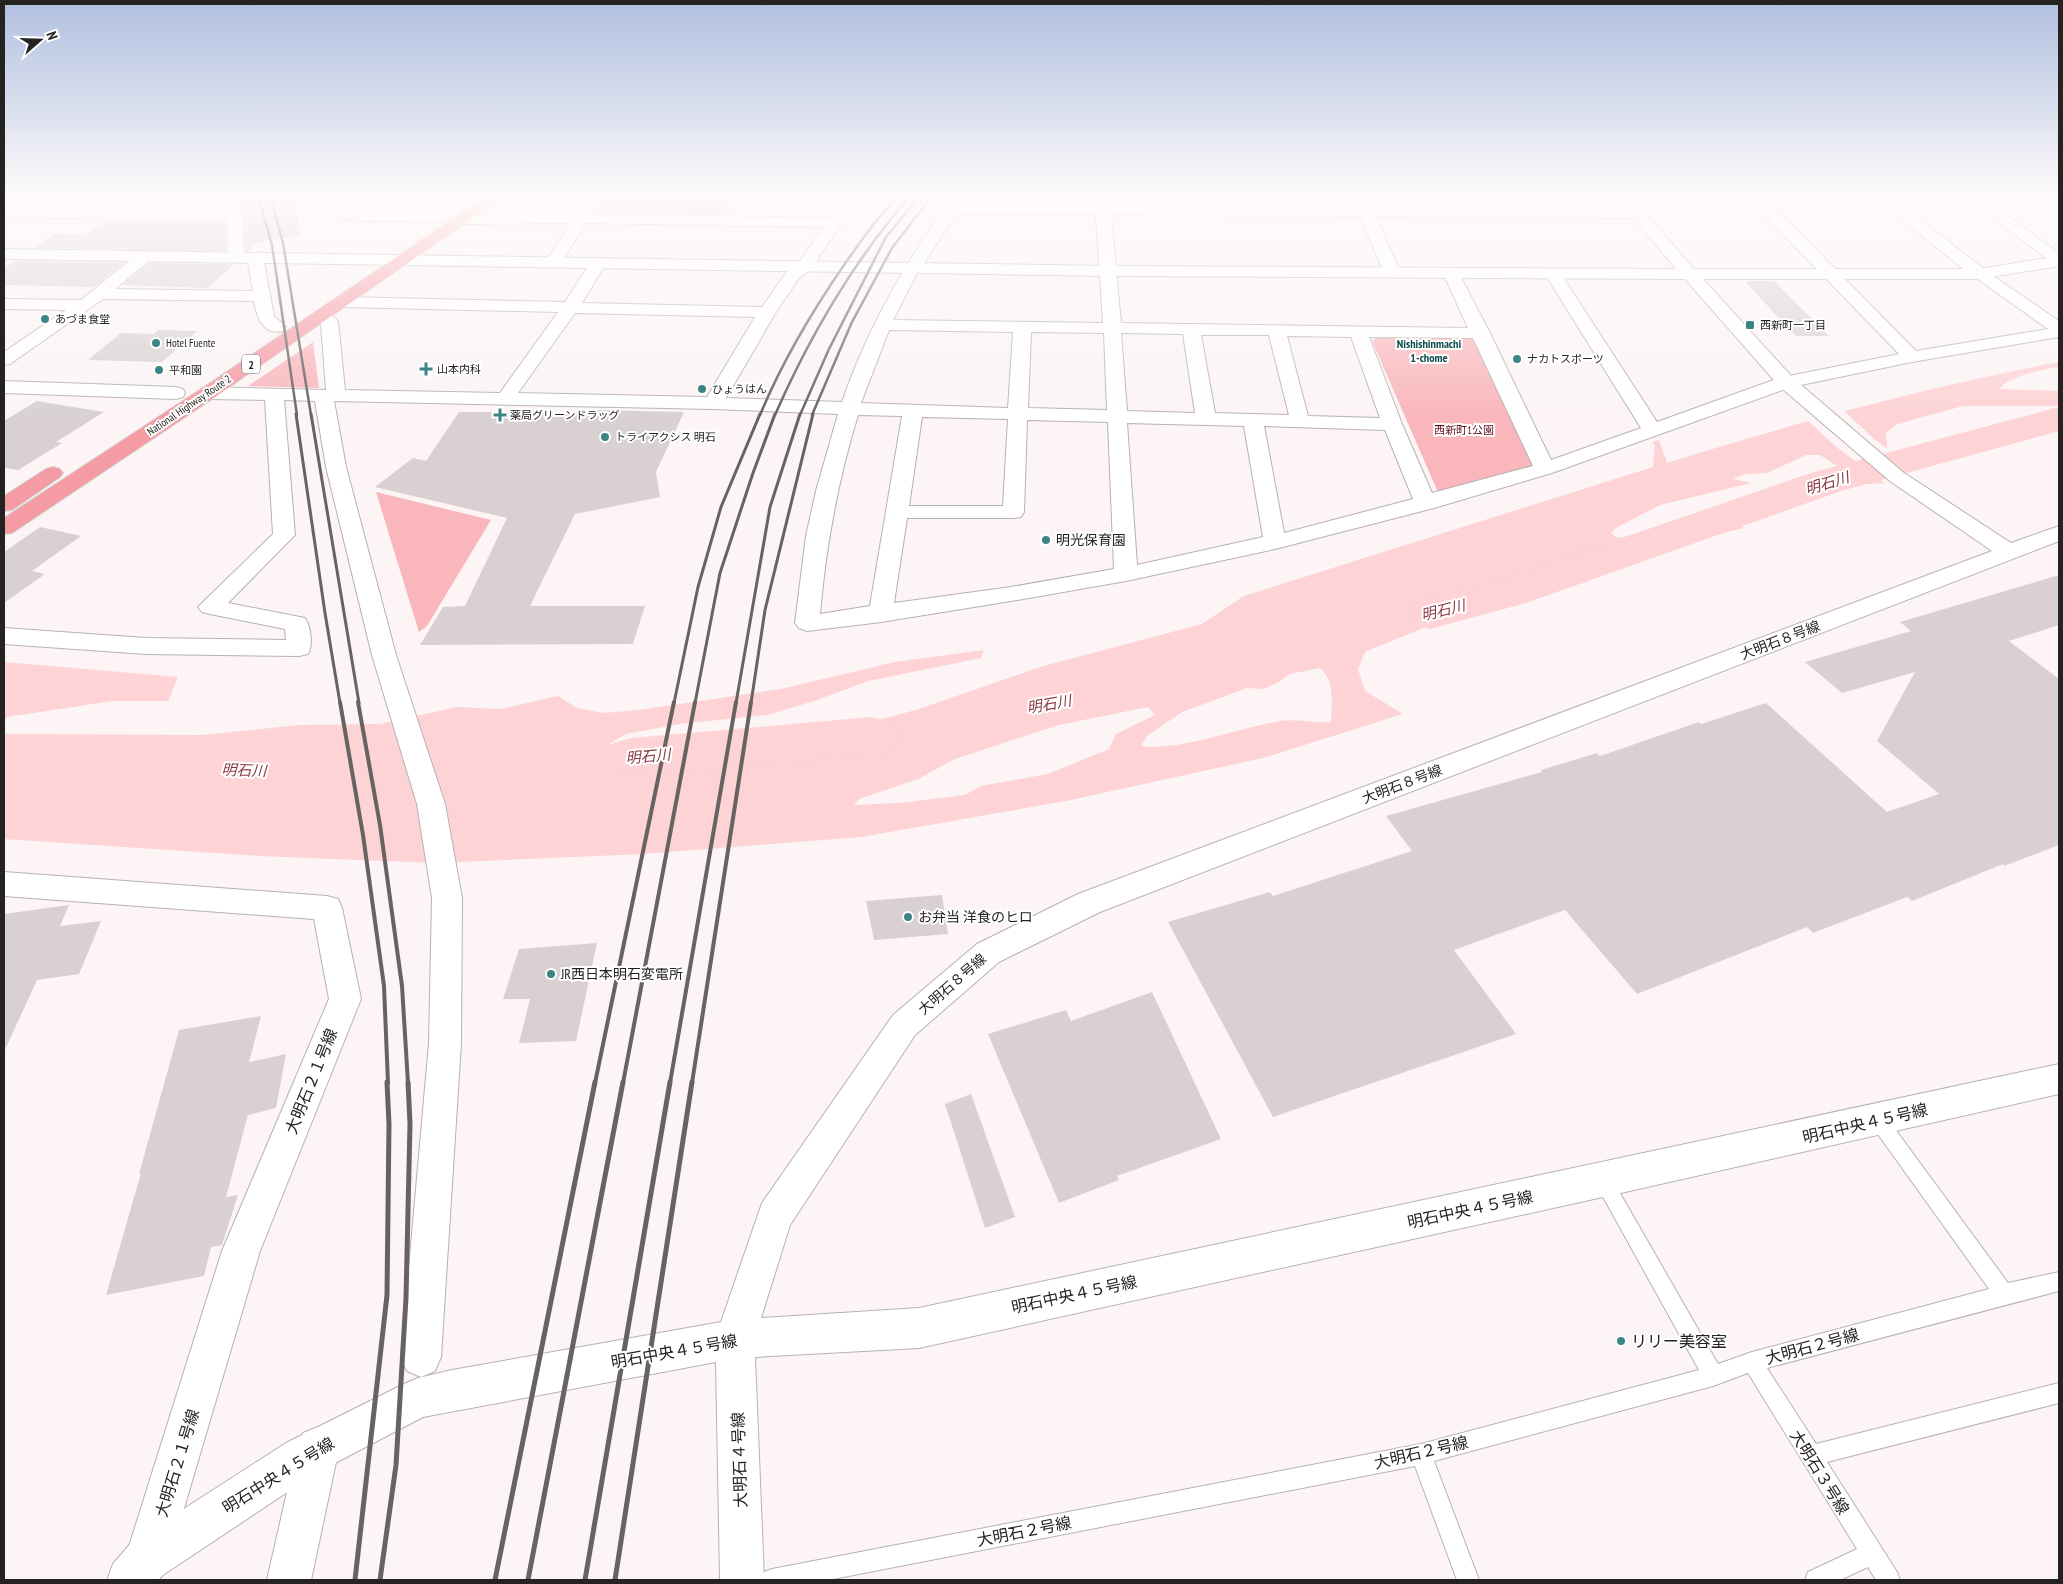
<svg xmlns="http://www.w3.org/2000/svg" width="2063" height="1584" font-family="'PT Sans Narrow','Noto Sans JP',sans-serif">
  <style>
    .green { fill: #f9b7bc }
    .water { fill: #fdd3d5; fill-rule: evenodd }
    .pier { fill: #fcf4f5 }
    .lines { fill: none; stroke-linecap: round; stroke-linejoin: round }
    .river { fill: #fdd3d5; fill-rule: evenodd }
    .building { fill: #d9d1d1 }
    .lane-casing { stroke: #b8b1b1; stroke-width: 2 }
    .street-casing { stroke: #b8b1b1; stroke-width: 2 }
    .secondary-casing { stroke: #b8b1b1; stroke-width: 2 }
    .highway-casing { stroke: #d3d3d3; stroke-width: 2 }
    .lane { fill: #fff; fill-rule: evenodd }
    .street { fill: #fff; fill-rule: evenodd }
    .secondary { fill: #fff; fill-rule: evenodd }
    .highway { fill: #f49ba3; fill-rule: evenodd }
    .rail-far3 { stroke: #686363; stroke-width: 2.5 }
    .rail-far2 { stroke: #686363; stroke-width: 3 }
    .rail-far1 { stroke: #686363; stroke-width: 4 }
    .rail { stroke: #686363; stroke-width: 5 }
    .poi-dot { fill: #3d8584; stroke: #fff; stroke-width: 2 }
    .labels { text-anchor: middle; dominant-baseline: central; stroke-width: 4; stroke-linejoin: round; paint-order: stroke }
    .far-poi-label { font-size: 11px; fill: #252222; stroke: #fff; text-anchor: start }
    .far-street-label { font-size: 11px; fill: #252222; stroke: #fff }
    .far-park-label { font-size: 11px; fill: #611323; stroke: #fff }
    .far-neighbourhood-label { font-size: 12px; font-weight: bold; fill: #0d4d4c; stroke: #fff }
    .shield { fill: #fff; stroke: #666464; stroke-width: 1 }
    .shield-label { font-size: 12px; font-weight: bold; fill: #252222 }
    .poi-label { font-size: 14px; fill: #252222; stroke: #fff; text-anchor: start }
    .street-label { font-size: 14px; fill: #252222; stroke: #fff }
    .water-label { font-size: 15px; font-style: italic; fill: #893943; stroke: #fff }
    .near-street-label { font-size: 16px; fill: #252222; stroke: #fff }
    .near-poi-label { font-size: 16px; fill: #252222; stroke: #fff; text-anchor: start }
  </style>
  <rect width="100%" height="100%" fill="#fcf4f5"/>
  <g class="green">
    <polygon points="604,196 735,196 726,217 601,215 595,212"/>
    <polygon points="1380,336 1469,338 1477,342 1534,465 1447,493 1437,490 1372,341"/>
    <polygon points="313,342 319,388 248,386"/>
    <polygon points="376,492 491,520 427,626 419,632"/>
  </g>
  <g class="water">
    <path d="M2059 362V367C2042 370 2010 375 1999 389L2059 391V406H1963L1897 424 1886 433 1887 448 1903 469 1902 483 1865 484 1820 455H1806L1767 473 1746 474 1733 479 1751 483 1660 505 1616 528 1611 533 1617 538 1690 527 1741 526 1744 528 1645 552 1614 555 1586 583 1565 584 1542 579 1365 652 1358 669 1365 691 1403 714 1263 758 1066 801 861 837 644 854 435 863 259 856 4 839V734L202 735 299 725 380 724 457 707 501 709 558 696 577 708 603 713 639 710 781 689 895 662 984 650 981 658 868 681 814 701 767 715 679 724 626 734 609 744 644 754 784 746 919 709 1040 667 1202 624 1244 596 1653 467 1655 445 1652 442 1659 440 1667 463C1796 423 1927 387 2059 362ZM1320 668C1335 680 1332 705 1331 722 1315 724 1297 718 1281 721 1242 727 1178 752 1141 746L1147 736 1182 712 1247 688 1264 689 1279 682 1290 674ZM1148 707 1155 715 1116 734 1109 749 1048 774 981 786 965 795 899 803 854 805 859 799 918 779 955 759 1037 732 1059 725Z"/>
    <polygon points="4,662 178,677 168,701 112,701 7,717 4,722"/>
  </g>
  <polygon class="pier" points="1843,410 1874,439 1896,455 1910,477 1903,486 1888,486 1835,446 1807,420"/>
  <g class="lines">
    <g class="river">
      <polygon points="2059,407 2059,431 1841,491 1526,603 1430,629 1413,625 1406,614 1413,603 1494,582 1811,473"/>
      <polygon points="872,717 891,723 898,736 891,749 872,755 632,776 613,771 605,757 613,743 632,738"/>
    </g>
  </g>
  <g class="building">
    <polygon points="237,196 294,196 301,234 257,243 248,251 246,251 245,217 240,212"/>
    <polygon points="106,221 225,223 226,251 35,248 55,234 86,235"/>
    <polygon points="15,261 124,263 94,287 4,285 4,268"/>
    <polygon points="149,263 234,264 208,288 122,285"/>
    <polygon points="1749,281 1774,281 1829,336 1796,336 1746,283"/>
    <polygon points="158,330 197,331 162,362 88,360 121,333 154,334"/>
    <polygon points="37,401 104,412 56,442 62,443 18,470 4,468 4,421"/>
    <polygon points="592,410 684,412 656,472 660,497 575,514 530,606 645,606 633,644 420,645 443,607 465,606 507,518 375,487 413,458 426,461 459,412 517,412 518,411 590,413"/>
    <polygon points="40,527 81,536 32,571 45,574 4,603 4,552"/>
    <polygon points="2059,575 2059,625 2009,641 2059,679 2059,845 2004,866 2003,864 1912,901 1907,897 1813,933 1807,927 1637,994 1565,910 1454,950 1516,1034 1273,1117 1168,922 1270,892 1273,896 1412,851 1386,816 1542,772 1541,770 1597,753 1600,756 1699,722 1701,724 1766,703 1887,812 1939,794 1877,741 1915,672 1842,693 1805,662 1911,631 1900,622"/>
    <polygon points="942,895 948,934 874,940 866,901"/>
    <polygon points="69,905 60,926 101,921 79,974 37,980 4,1052 4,914"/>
    <polygon points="597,943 576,1041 519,1043 530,999 503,999 519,949"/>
    <polygon points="1152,992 1221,1139 1117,1176 1119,1180 1059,1203 988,1034 1066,1010 1071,1021"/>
    <polygon points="261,1016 249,1062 286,1054 276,1108 248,1115 226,1197 238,1195 222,1245 211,1247 204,1276 106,1295 141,1173 139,1174 179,1030"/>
    <polygon points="971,1094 1015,1217 985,1228 945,1104"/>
  </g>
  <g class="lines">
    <g class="lane-casing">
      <polygon id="lane" points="1878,1112 1884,1114 2008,1283 2059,1272 2059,1291 1767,1368 1816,1444 2059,1383 2059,1403 1827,1462 1897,1572 1900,1580 1876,1580 1868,1567 1840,1580 1805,1580 1808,1572 1857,1549 1748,1373 1713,1386 1434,1461 1479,1580 1457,1580 1415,1466 828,1580 761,1580 764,1572 772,1569 1421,1444 1699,1370 1597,1186 1594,1180 1597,1174 1603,1171 1609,1174 1718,1364 1752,1352 1989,1289 1872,1126 1869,1120 1872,1114"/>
    </g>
    <g class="street-casing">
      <g id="street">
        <polygon points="329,196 343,196 348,211 441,212 446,214 449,217 446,220 441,222 342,220 337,218"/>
        <path d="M587 196H602L591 214 831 218 852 196H868L840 226 810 270 799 278 776 312 726 398 842 402C868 327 906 260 954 196H969L962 206H1095V196H1109L1110 206 1357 207 1354 196H1366L1372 207 1641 210 1644 213 1641 216 1636 218 1376 216 1400 272 1398 275H1386L1384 272 1360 216 1111 215 1121 323 1468 328 1443 273 1445 270H1457L1490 333 1551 460 1641 428 1545 274 1547 271H1559L1657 422 1779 378 1899 354 1750 200H1655L1648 196H1839L1832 200H1767L1916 351 2048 329 1962 268 1872 196H1889L1996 278 2059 321V337L1912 362 1791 387 1552 473 1434 508 1275 549 1126 581 1011 601 881 622 807 631 799 628 795 623 806 536 816 491 838 414 713 409 334 401 346 467 396 655 445 804 462 898 461 1043 441 1357 435 1371 421 1377 407 1371 401 1357 429 1043 432 898 417 804 372 655 326 467 315 401 284 400 295 535 228 603 305 618C311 627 313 645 308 654L299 656 146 654 4 644V628L146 638 286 640 285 629 210 614 202 612 198 607 273 534 265 400 208 399 201 397 199 393 201 389 208 387 326 390 321 324 313 322 310 318 313 314C321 312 333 314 338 321L345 390 500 393 558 312 343 307 337 306 335 302 337 298 343 297 565 302 592 260H604L606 263 582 303 762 307 787 272 798 264 824 227 586 223 559 266H547L545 263 571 223 463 224 458 222 455 219 458 216 463 214 577 213ZM956 215H1096L1103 323 893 320 917 273ZM575 313 755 317 707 397 518 393ZM889 330 1013 332 1008 408 861 403ZM1031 332 1104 333 1107 410 1028 408ZM1121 333 1183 334 1195 413 1127 411ZM1201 335H1269L1289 415 1215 413ZM1287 336 1351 337 1380 418 1308 416ZM1369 337 1473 338 1533 466 1432 493 1402 424ZM858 415 902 416 870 606 820 614C826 545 838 480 858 415ZM922 417 1008 419 1003 506H909ZM1027 420 1108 422 1114 569 1011 587 894 603 907 518H1013L1021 517 1024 512ZM1127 423 1244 426 1263 537 1137 565ZM1264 426 1385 430 1413 499 1284 533Z"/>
        <polygon points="1963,196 1980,196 2059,253 2059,265 2053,263"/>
        <polygon points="2050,196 2059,196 2059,202 2054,201"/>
        <polygon points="4,207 235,212 240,214 243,217 244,257 242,260 230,260 228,257 227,221 4,217"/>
        <path d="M145 251 151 253 153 256 151 259 115 289 253 291 247 257 249 254H261L263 257 274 316 286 327 283 331C263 336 257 317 254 301L103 299 10 364 4 365V352L66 310 4 309V299L81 300 139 253Z"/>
        <polygon points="4,381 176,387 183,389 185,393 183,397 176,399 4,393"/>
        <polygon points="4,872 327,896 338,899 342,908 361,999 260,1251 169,1559 163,1575 149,1580 131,1575 125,1559 222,1251 329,999 314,919 4,896"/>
        <polygon points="318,1427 333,1433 339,1448 311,1580 267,1580 297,1448 303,1433"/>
      </g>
    </g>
    <g class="secondary-casing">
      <polygon id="secondary" points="1615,196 1630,196 1694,269 1979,269 2059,256 2059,266 1979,279 1703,279 1793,378 1904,473 2011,543 2059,526 2059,541 1100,912 999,962 915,1035 790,1225 761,1318 919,1308 2059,1064 2059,1094 1603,1197 919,1348 755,1357 764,1580 720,1580 716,1362 423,1417 316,1473 163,1575 158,1580 107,1580 113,1564 131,1543 286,1443 404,1384 418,1378 452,1370 721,1322 762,1203 893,1015 977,944 1078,894 1992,551 1890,481 1779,386 1685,279 1109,276 4,259 4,249 1109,266 1676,269"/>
    </g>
    <g class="highway-casing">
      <g id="highway">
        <polygon points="487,196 504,196 215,397 12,533 4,534 4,518 201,389"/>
        <polygon points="53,467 60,469 63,473 60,477 12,510 4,511 4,496 46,469"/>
      </g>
    </g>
    <use href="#lane" class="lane"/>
    <use href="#street" class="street"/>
    <use href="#secondary" class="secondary"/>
    <use href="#highway" class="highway"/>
    <g class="rail-far3">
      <polyline points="258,196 272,245 297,415"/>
      <polyline points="270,196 283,243 311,415"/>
      <path d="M760 415C782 362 811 313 844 265 861 241 877 218 898 196"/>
      <path d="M775 415C810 335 853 262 910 196"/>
      <polyline points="800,415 829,349 886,237 920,196"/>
      <polyline points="812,415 852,322 892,248 932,196"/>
    </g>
    <g class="rail-far2">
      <polyline points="296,414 325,613 340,703"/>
      <polyline points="311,414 359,703"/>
      <polyline points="674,703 698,587 721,507 760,414"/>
      <polyline points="695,703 720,573 753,473 775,414"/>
      <polyline points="736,703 770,507 800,414"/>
      <polyline points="751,703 765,610 813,414"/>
    </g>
    <g class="rail-far1">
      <polyline points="340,702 363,835 384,986 388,1083"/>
      <polyline points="358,702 380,825 402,986 408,1083"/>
      <polyline points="595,1083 674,702"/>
      <polyline points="623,1083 695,702"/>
      <polyline points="670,1083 736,702"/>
      <polyline points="692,1083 751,702"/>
    </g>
    <g class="rail">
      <polyline points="355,1580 387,1295 389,1124 387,1082"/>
      <polyline points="380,1580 396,1465 406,1298 410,1124 408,1082"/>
      <polyline points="495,1580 595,1082"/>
      <polyline points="528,1580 623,1082"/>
      <polyline points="585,1580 670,1082"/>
      <polyline points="615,1580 692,1082"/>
    </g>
  </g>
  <linearGradient id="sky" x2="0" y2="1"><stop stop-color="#b0c0e0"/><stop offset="0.47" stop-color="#fefafa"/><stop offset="1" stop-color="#fefafa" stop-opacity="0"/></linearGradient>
  <rect width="2063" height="418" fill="url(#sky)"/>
  <g class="poi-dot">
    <circle cx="45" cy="319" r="5"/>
    <rect x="1745" y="320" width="10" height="10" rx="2.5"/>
    <circle cx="156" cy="343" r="5"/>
    <circle cx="1517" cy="359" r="5"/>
    <path d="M423.5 361.5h5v5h5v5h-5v5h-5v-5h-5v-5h5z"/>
    <circle cx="159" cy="370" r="5"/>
    <circle cx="702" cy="389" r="5"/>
    <path d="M497.5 407.5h5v5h5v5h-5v5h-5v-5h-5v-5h5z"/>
    <circle cx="605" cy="437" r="5"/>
    <circle cx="1046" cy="540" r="5"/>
    <circle cx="908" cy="917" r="5"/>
    <circle cx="551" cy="974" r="5"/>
    <circle cx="1621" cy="1341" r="5"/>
  </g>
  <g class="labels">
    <g class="far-poi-label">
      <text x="55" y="319">あづま食堂</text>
      <text x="1760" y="325">西新町一丁目</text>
      <text x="166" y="343">Hotel Fuente</text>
      <text x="1527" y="359">ナカトスポーツ</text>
      <text x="437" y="369">山本内科</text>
      <text x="169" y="370">平和園</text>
      <text x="712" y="389">ひょうはん</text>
      <text x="510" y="415">薬局グリーンドラッグ</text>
      <text x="615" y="437">トライアクシス 明石</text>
    </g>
    <g class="far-street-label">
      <text transform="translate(189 405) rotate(-34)">National Highway Route 2</text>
    </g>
    <g class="far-park-label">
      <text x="1464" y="430">西新町1公園</text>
    </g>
    <g class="far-neighbourhood-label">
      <text x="1429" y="343">Nishishinmachi<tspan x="1429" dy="14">1-chome</tspan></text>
    </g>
    <rect class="shield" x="242" y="354.5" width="18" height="19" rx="4"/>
    <g class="shield-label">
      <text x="251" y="364">2</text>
    </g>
    <g class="poi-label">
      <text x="1056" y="540">明光保育園</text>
      <text x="918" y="917">お弁当 洋食のヒロ</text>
      <text x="561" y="974">JR西日本明石変電所</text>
    </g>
    <g class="street-label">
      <text transform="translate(1780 640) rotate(-21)">大明石８号線</text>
      <text transform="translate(1402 784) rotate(-21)">大明石８号線</text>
      <text transform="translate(952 984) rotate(-41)">大明石８号線</text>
    </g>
    <g class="water-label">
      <text transform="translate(1827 483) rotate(-17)">明石川</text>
      <text transform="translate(1443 610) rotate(-14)">明石川</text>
      <text transform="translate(1049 704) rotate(-10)">明石川</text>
      <text transform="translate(648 756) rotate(-5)">明石川</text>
      <text transform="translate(244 770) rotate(2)">明石川</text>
    </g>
    <g class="near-street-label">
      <text transform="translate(311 1081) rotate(-68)">大明石２１号線</text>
      <text transform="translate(1865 1123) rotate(-13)">明石中央４５号線</text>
      <text transform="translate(1470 1209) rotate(-12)">明石中央４５号線</text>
      <text transform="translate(1074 1294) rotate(-12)">明石中央４５号線</text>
      <text transform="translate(1812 1346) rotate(-15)">大明石２号線</text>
      <text transform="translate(674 1351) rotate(-10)">明石中央４５号線</text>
      <text transform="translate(1421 1452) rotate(-13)">大明石２号線</text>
      <text transform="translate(739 1460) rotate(-92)">大明石４号線</text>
      <text transform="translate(177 1463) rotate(-73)">大明石２１号線</text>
      <text transform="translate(1820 1472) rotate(58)">大明石３号線</text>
      <text transform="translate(278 1475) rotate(-32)">明石中央４５号線</text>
      <text transform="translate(1024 1531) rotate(-11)">大明石２号線</text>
    </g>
    <g class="near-poi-label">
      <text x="1631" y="1341">リリー美容室</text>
    </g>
  </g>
  <rect width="2063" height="1584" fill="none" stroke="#252222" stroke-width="10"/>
  <g transform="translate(40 40) rotate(70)" stroke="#ffffff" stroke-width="4" paint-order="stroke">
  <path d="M0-4L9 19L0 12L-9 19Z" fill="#252222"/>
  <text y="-8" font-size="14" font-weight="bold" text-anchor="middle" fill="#252222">N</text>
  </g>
</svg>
